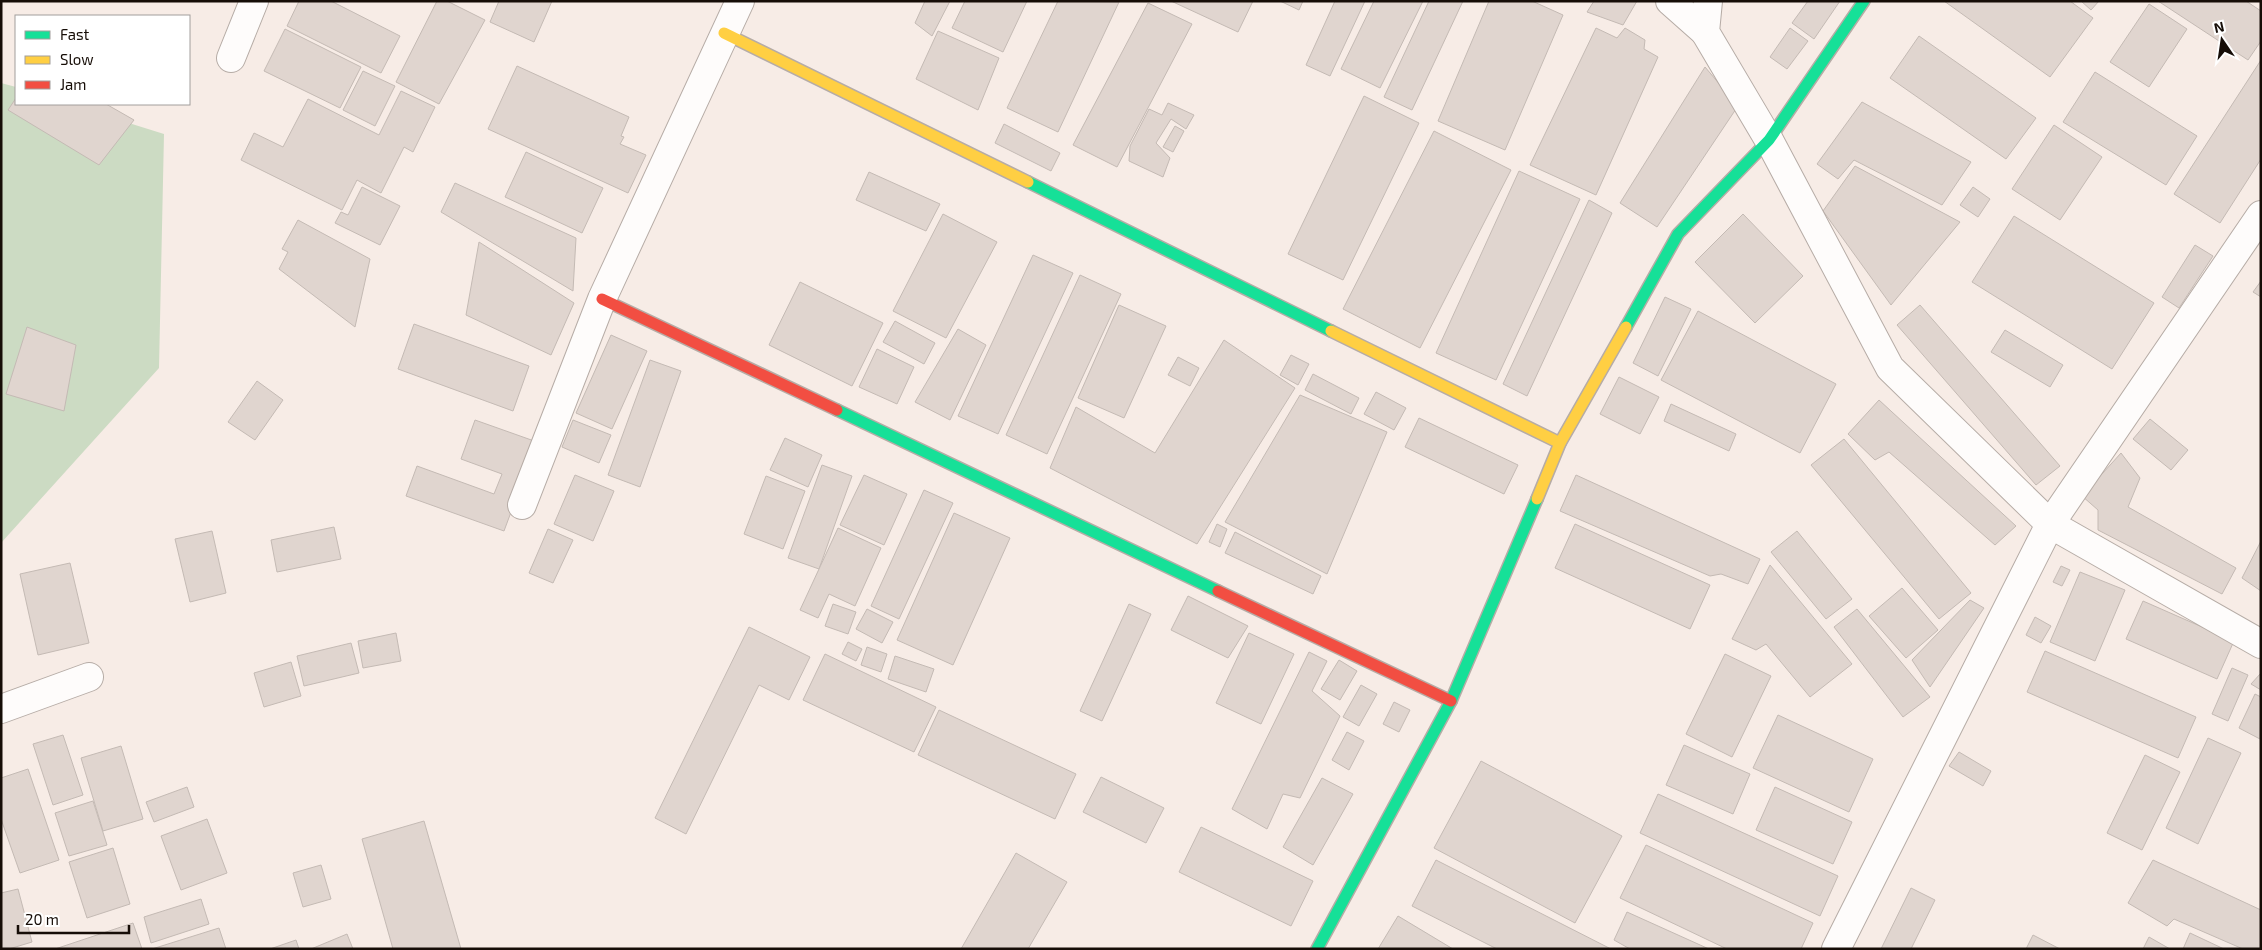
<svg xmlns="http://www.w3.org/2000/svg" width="2262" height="950" font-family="'Exo 2',sans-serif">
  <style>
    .green { fill: #ccdbc3 }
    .building { fill: #e0d5cf; stroke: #c4bab4 }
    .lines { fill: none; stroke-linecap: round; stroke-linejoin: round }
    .street-casing { stroke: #b6aca6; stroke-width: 30 }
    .fast-casing { stroke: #b6aca6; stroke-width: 14 }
    .slow-casing { stroke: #b6aca6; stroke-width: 14 }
    .jam-casing { stroke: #b6aca6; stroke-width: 14 }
    .street { stroke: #fefcfb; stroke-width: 28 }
    .fast { stroke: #16e098; stroke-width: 11 }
    .slow { stroke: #ffcf43; stroke-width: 11 }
    .jam { stroke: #f24e42; stroke-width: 11 }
  </style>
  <rect width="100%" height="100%" fill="#f7ece6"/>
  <polygon class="green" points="1,83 16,87 16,104 68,104 164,134 159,368 1,543"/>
  <g class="building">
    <polygon points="299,1 331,1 400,36 381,73 287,26"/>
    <polygon points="437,1 447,1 485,20 439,104 396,82"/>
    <polygon points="499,1 552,1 534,42 490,22"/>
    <polygon points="925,1 950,1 932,36 915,23"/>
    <polygon points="965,1 1027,1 1003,52 952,28"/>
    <polygon points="1058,1 1119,2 1058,132 1007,108"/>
    <polygon points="1171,1 1253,1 1238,32"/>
    <polygon points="1280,1 1303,1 1299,10"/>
    <polygon points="1335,1 1365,1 1330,76 1306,65"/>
    <polygon points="1374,1 1423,1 1380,88 1341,69"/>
    <polygon points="1429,1 1463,1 1412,110 1384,97"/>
    <polygon points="1489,1 1532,1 1563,15 1505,150 1438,121"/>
    <polygon points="1594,1 1637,1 1623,25 1587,12"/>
    <polygon points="1808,1 1840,1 1814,39 1792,23"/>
    <polygon points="1944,1 2070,1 2093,18 2050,77"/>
    <polygon points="2081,1 2099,1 2091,10"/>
    <polygon points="2158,1 2246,1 2261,11 2261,41 2248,60"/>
    <polygon points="1148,3 1192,24 1117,167 1073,145"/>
    <polygon points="2149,4 2187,29 2149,87 2110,62"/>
    <polygon points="1596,28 1617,38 1625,28 1645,40 1644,49 1658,57 1596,195 1530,165"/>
    <polygon points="1790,28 1808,41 1787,69 1770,57"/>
    <polygon points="285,29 361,67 340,108 264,71"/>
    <polygon points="938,31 999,58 978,110 916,79"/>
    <polygon points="1919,36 2036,118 2006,159 1890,78"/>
    <polygon points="2261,60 2261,159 2220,223 2174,194"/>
    <polygon points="517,66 629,117 621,136 624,137 620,144 646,155 628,193 488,129"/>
    <polygon points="1705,67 1738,106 1657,227 1620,203"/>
    <polygon points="363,71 395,86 375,126 343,110"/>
    <polygon points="2095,72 2197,136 2166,185 2063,122"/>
    <polygon points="401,91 435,107 413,152 404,147 381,193 357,180 342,210 241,160 254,133 283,147 308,99 379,135"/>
    <polygon points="1364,96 1419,123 1343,280 1288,254"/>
    <polygon points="16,98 16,104 106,104 134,120 99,165 8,110"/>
    <polygon points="1862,102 1971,162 1942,205 1854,160 1838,179 1817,164"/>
    <polygon points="1168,103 1194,115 1186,129 1171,119 1156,143 1170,158 1163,177 1129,161 1130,146 1149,109 1162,115"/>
    <polygon points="1004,124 1060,153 1051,171 995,143"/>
    <polygon points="2054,125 2102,157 2060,220 2012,189"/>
    <polygon points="1175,126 1184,131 1173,152 1163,147"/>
    <polygon points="1434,131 1511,170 1420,348 1343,309"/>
    <polygon points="526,152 603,188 582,233 505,197"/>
    <polygon points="1855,166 1960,222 1891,305 1823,211"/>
    <polygon points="1519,171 1580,199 1496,380 1436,353"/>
    <polygon points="869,172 940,204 926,231 856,200"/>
    <polygon points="455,183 576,238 573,291 441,212"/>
    <polygon points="362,187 400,206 380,245 335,223 341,212 348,215"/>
    <polygon points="1973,187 1990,199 1978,217 1960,205"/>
    <polygon points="1589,200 1612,213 1527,396 1503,384"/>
    <polygon points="943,214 997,242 946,338 893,311"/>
    <polygon points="1743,214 1803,276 1755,323 1695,262"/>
    <polygon points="2014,216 2154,303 2112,369 1972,282"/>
    <polygon points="298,220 370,259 355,327 279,269 288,252 282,249"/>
    <polygon points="479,242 574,303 551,355 466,315"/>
    <polygon points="2195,245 2213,256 2179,308 2162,297"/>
    <polygon points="1033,255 1073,273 998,434 958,416"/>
    <polygon points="1080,275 1121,294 1047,454 1006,435"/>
    <polygon points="2261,281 2261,297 2253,292"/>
    <polygon points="800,282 883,323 852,386 769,345"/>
    <polygon points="1665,297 1691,309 1658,376 1633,363"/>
    <polygon points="1119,305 1166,326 1124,418 1078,398"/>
    <polygon points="1920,305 2060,466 2036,485 1897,325"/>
    <polygon points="1698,311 1836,384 1800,453 1661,380"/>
    <polygon points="895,321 935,343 924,364 883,342"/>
    <polygon points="414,324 529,366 513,411 398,369"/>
    <polygon points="27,327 76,345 64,411 6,394"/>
    <polygon points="958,329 986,345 950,420 915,402"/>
    <polygon points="2005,330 2063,365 2050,387 1991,352"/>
    <polygon points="611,335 647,351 612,429 576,413"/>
    <polygon points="1224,340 1295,388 1197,544 1050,468 1076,407 1155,453"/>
    <polygon points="877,349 914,367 897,404 859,387"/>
    <polygon points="1291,355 1309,364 1298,385 1280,375"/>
    <polygon points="1178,357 1199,368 1190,386 1168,375"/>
    <polygon points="650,360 681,371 640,487 608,475"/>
    <polygon points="1313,374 1359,398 1351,414 1305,390"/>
    <polygon points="1619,377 1659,397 1640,434 1600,414"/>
    <polygon points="257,381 283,400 255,440 228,422"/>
    <polygon points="1376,392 1406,408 1394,430 1364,414"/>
    <polygon points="1300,395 1387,432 1327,574 1225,522"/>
    <polygon points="1879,400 2016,526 1995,545 1889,452 1875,460 1848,434"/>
    <polygon points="1671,404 1736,434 1729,451 1664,421"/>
    <polygon points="1419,418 1518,465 1504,494 1405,447"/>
    <polygon points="2150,419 2188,450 2171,470 2133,439"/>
    <polygon points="475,420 537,442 504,531 406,496 417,466 494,494 502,474 461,459"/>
    <polygon points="573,420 611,435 599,463 562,447"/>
    <polygon points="785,438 822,455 808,487 770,470"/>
    <polygon points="1844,439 1971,593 1939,619 1811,465"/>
    <polygon points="2121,453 2140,478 2128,507 2236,568 2222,594 2098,530 2098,510 2082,496"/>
    <polygon points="822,465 852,476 819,569 788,558"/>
    <polygon points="575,475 614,491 593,541 554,524"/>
    <polygon points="864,475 907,494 884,545 840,525"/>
    <polygon points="1576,475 1760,559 1748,584 1721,574 1710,576 1560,511"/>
    <polygon points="766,476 805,491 783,549 744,534"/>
    <polygon points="924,490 953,503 899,619 871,606"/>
    <polygon points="954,513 1010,538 953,665 897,640"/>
    <polygon points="1217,524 1227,529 1220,547 1209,542"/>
    <polygon points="1575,524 1710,585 1690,629 1555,568"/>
    <polygon points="334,527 341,559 277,572 271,540"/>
    <polygon points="838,528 881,548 855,606 829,594 818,618 800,610"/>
    <polygon points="548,529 573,540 553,583 529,573"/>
    <polygon points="212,531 226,593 190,602 175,539"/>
    <polygon points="1797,531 1852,599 1826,619 1771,552"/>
    <polygon points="1235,532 1321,576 1313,594 1225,553"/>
    <polygon points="2261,541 2261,591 2242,578"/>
    <polygon points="70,563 89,643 38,655 20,574"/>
    <polygon points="1770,565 1852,664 1810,697 1766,644 1756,650 1732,639"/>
    <polygon points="2061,566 2070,570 2062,586 2053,582"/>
    <polygon points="2080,572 2125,590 2095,661 2050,642"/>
    <polygon points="1902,588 1938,630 1906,658 1869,616"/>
    <polygon points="1188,596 1248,626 1228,658 1171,630"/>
    <polygon points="1970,600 1984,608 1930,687 1912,660"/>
    <polygon points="2143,601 2234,641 2217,679 2126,639"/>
    <polygon points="833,604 856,612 848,634 825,626"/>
    <polygon points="1129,604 1151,614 1102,721 1080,711"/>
    <polygon points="867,609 893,622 882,643 856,629"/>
    <polygon points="1857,609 1930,697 1903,717 1834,627"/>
    <polygon points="2035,617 2051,626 2041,643 2026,635"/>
    <polygon points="749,627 810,657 789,700 759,685 686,834 655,818"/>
    <polygon points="396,633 401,661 363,668 358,641"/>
    <polygon points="1249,633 1294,654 1261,724 1216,703"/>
    <polygon points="848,642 862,649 856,661 842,654"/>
    <polygon points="351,643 359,673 304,686 297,656"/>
    <polygon points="867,647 887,654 881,672 861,665"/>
    <polygon points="2045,651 2196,717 2178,758 2027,692"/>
    <polygon points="1309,652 1327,661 1312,691 1340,716 1300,798 1283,794 1267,829 1232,809"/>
    <polygon points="825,654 936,707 914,752 803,700"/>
    <polygon points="1725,654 1771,676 1732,757 1686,734"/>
    <polygon points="895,656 934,669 926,692 888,679"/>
    <polygon points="1339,660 1357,671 1340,700 1321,689"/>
    <polygon points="291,662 301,696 264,707 254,673"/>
    <polygon points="2232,668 2248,675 2228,721 2212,714"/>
    <polygon points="2261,673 2261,690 2251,684"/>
    <polygon points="1361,685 1377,694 1359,726 1343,717"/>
    <polygon points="2255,694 2261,697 2260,739 2239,728"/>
    <polygon points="1394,702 1410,710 1399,732 1383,724"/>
    <polygon points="939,710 1076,774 1055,819 918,755"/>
    <polygon points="1778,715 1873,759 1849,812 1753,768"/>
    <polygon points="1347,732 1364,741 1349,770 1332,760"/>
    <polygon points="63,735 83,795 53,805 33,744"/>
    <polygon points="2208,738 2241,753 2198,844 2166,828"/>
    <polygon points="1684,745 1750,774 1733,814 1666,785"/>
    <polygon points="121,746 143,819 103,831 81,758"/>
    <polygon points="1959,752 1991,771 1983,786 1949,766"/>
    <polygon points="2145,755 2180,772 2142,850 2107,833"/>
    <polygon points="1481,761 1622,836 1575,923 1434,848"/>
    <polygon points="28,769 59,860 20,873 1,819 1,778"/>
    <polygon points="1101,777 1164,808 1146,843 1083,812"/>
    <polygon points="1322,778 1353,794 1313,865 1283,847"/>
    <polygon points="187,787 194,807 154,822 146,802"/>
    <polygon points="1775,787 1852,822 1833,864 1756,830"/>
    <polygon points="1658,794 1838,876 1820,916 1640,833"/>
    <polygon points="93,801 107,845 69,856 55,813"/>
    <polygon points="207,819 227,873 181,890 161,836"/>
    <polygon points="424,821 461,949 393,949 362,839"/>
    <polygon points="1201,827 1313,881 1291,926 1179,872"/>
    <polygon points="1646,845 1813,923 1801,949 1727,949 1620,898"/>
    <polygon points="113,848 130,904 87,918 69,862"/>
    <polygon points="1016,853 1067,882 1028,949 961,949"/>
    <polygon points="1436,860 1611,949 1497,949 1412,906"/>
    <polygon points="2153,860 2261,910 2261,949 2243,949 2174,919 2167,926 2128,903"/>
    <polygon points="321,865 331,899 303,907 293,873"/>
    <polygon points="1911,888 1935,900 1911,949 1881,949"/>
    <polygon points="18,889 32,942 9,949 1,949 1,893"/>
    <polygon points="201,899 209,924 151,943 144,917"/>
    <polygon points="1627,912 1709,949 1630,949 1614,940"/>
    <polygon points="1398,916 1453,949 1378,949"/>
    <polygon points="133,923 142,949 55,949"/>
    <polygon points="219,928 226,949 152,949"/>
    <polygon points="2190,933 2224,949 2183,949"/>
    <polygon points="347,934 353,949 311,949"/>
    <polygon points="2033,935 2060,949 2026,949"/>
    <polygon points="2149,937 2170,949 2143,949"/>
    <polygon points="296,940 299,949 270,949"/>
  </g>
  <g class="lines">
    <g class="street-casing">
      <g id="street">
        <polyline points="1670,1 1705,32"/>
        <polyline points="1708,1 1705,32 1769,140 1890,368 2050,524 2261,644"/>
        <polyline points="231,58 254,1"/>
        <polyline points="522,505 602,299 740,1"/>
        <polyline points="1,709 89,677"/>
        <polyline points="1836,949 2050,524 2261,215"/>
      </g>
    </g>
    <g class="fast-casing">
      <g id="fast">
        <polyline points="1028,182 1331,331"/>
        <polyline points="1626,327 1678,234 1769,140 1864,1"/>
        <polyline points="837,410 1218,591"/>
        <polyline points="1317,949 1451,701 1537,499"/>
      </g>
    </g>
    <g class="slow-casing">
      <g id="slow">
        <polyline points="724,33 1028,182"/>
        <polyline points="1331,331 1560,443"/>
        <polyline points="1537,499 1560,443 1626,327"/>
      </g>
    </g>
    <g class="jam-casing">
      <g id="jam">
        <polyline points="602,299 837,410"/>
        <polyline points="1218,591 1451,701"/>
      </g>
    </g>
    <use href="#street" class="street"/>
    <use href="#fast" class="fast"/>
    <use href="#slow" class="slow"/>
    <use href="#jam" class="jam"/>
  </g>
  <rect width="2262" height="950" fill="none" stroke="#160d07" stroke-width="5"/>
  <rect x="15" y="15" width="175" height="90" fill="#ffffff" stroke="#a29e9c"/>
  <rect x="25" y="31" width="25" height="8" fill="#16e098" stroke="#a29e9c"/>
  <text x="60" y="40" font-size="15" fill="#160d07">Fast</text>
  <rect x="25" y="56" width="25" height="8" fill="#ffcf43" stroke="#a29e9c"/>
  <text x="60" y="65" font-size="15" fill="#160d07">Slow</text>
  <rect x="25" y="81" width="25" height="8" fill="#f24e42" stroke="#a29e9c"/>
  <text x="60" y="90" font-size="15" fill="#160d07">Jam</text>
  <g transform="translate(2222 40) rotate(347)" stroke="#ffffff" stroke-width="4" paint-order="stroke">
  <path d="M0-4L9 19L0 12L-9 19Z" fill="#160d07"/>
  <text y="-8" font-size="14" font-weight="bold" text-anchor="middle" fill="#160d07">N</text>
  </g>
  <path d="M18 925v8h111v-8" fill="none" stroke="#160d07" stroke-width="2.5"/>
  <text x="25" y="925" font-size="15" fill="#160d07" stroke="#ffffff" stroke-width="4" paint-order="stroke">20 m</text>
</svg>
